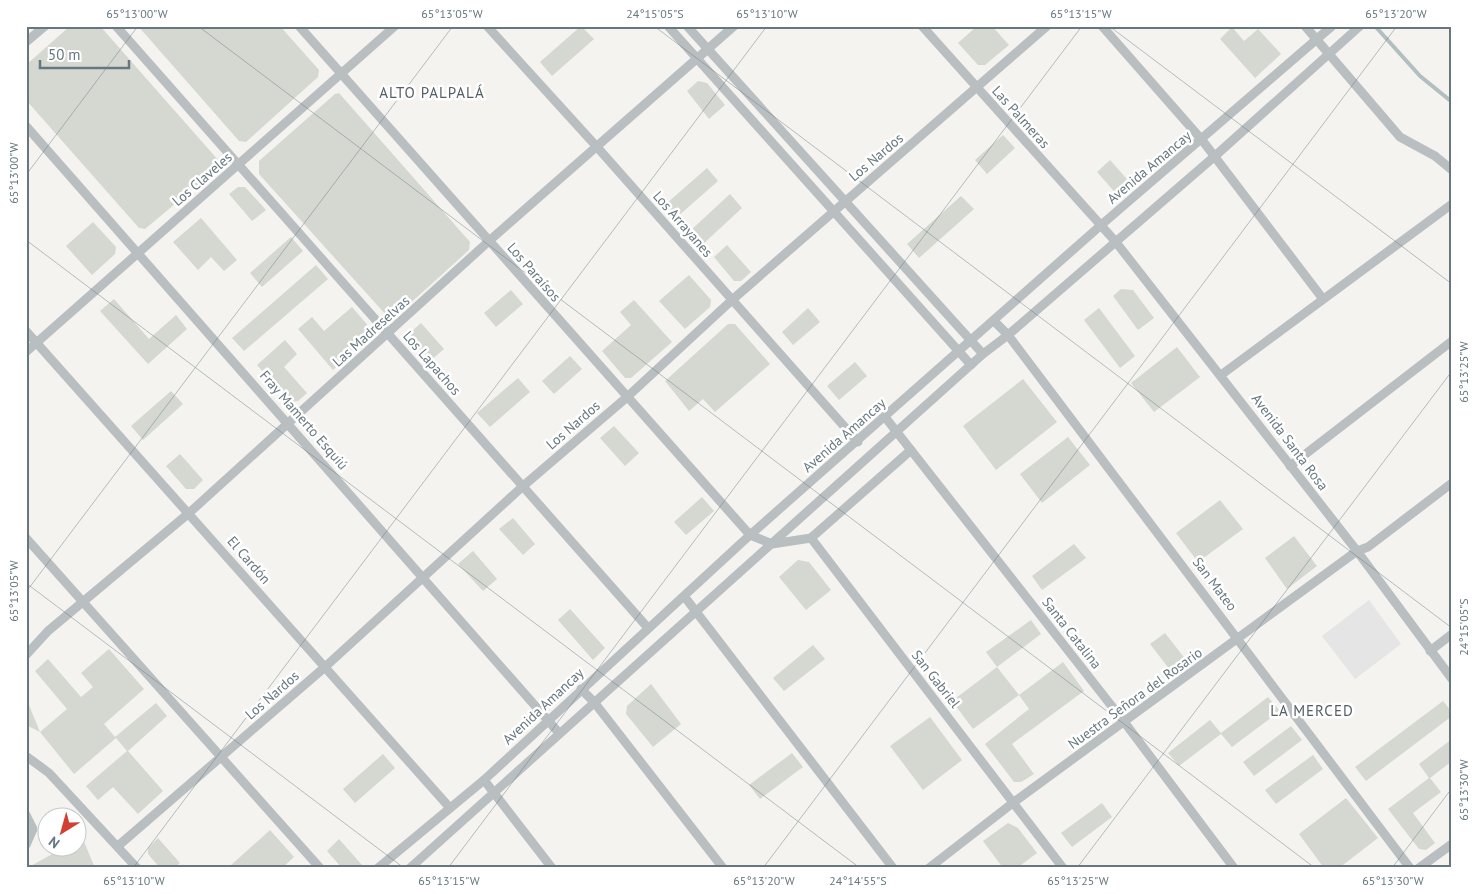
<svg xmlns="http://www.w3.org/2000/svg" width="1478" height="894" font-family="'PT Sans',sans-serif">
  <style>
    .built { fill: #e4e5e4 }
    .green { fill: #d4d8d0 }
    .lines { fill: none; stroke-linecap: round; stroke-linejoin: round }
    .stream { stroke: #b1bfc1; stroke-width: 4 }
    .minor { stroke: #b9bec0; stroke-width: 9 }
    .ticks { fill: none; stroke: #66777e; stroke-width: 1; stroke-opacity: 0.45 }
    .labels { text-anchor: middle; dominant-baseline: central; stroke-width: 5; stroke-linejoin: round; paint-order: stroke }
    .street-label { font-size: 14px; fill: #66777e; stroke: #fff }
    .neighbourhood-label { font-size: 15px; letter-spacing: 1px; fill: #535f64; stroke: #fff }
    .neatline { fill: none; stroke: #66777e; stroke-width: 2 }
    .ticks-label { font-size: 12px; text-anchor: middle; fill: #66777e }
  </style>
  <rect width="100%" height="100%" fill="#f4f3f0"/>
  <polygon class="built" points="1369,600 1401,644 1355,679 1322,636"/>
  <g class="green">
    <polygon points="70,26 100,26 219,161 218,168 145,229 139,228 26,100 26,65"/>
    <polygon points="138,26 280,26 319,70 318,77 246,142 239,141"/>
    <polygon points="581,26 594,39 552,76 540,62"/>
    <polygon points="977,26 992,26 1009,45 985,65 978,65 958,43"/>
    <polygon points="1232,27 1244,41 1258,29 1281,54 1255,78 1220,39"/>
    <polygon points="698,81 707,83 725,105 709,119 687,91"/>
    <polygon points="339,93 470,242 469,250 395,317 387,316 259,174 259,161 335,94"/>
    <polygon points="1003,135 1015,148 987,174 975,160"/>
    <polygon points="1110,160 1134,187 1120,198 1097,172"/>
    <polygon points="707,168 718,181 677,217 666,204"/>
    <polygon points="238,187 245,187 266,210 252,221 229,194"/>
    <polygon points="730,194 742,208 702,245 690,231"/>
    <polygon points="961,196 974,209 919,258 907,244"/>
    <polygon points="201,218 237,260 224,271 211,257 198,270 173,242"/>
    <polygon points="93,222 116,247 115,254 92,275 66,246"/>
    <polygon points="291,237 303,251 262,287 250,273"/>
    <polygon points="727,245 751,272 741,281 734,281 714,257"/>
    <polygon points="316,265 328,279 244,351 232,338"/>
    <polygon points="689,275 711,300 710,307 685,329 659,301"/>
    <polygon points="1121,289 1133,290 1154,318 1138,330 1113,296"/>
    <polygon points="511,290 523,304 496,327 484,313"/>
    <polygon points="114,299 149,339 176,315 187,329 148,364 100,311"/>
    <polygon points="634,300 672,342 631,378 625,378 602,351 631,325 620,312"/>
    <polygon points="352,307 371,329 370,336 333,370 298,329 312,317 324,331"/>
    <polygon points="808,308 820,322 793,345 782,332"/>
    <polygon points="1099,308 1135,356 1120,368 1084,320"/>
    <polygon points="421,323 444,349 430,361 411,339 411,332"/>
    <polygon points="728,324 735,324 770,364 715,412 703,399 689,411 665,381"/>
    <polygon points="285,340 297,354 284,367 307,393 298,401 290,402 257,365"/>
    <polygon points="1177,347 1200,377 1154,412 1131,383"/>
    <polygon points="570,356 582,369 554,394 542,381"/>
    <polygon points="855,362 867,376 839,400 827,386"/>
    <polygon points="518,378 530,392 490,427 477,413"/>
    <polygon points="1023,379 1057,422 996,470 963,426"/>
    <polygon points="171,391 183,404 143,440 131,426"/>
    <polygon points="614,426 639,453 625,466 600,438"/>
    <polygon points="1068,437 1090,465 1042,503 1020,474"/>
    <polygon points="180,454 203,480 194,489 186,489 166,466"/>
    <polygon points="702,497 714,511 686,535 674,522"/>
    <polygon points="1220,500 1243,529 1198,562 1176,533"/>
    <polygon points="513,518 535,544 523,555 499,529"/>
    <polygon points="1294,536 1317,566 1287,589 1265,558"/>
    <polygon points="1074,544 1086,558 1042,590 1032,576"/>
    <polygon points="473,551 497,579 483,591 458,564"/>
    <polygon points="798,560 809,562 831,590 806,610 779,577"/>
    <polygon points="570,609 605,648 593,660 558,620"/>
    <polygon points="1031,620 1041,634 997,667 1019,695 1063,662 1084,691 1012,744 1034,774 1021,782 1014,782 985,744 1029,709 1019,695 973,729 952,701 997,667 986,652"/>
    <polygon points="1165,633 1186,660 1171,671 1150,644"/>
    <polygon points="813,645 825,659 784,691 773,678"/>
    <polygon points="109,649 144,689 104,724 115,737 156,703 167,716 128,751 163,791 138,814 113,787 98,800 86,786 127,751 116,738 74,774 40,732 26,725 26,698 40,732 67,709 35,671 48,659 81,697 93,687 81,673"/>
    <polygon points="651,684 681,724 653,747 626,714 627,706"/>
    <polygon points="1268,697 1280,711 1232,747 1221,734 1179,766 1168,753 1210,720 1221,733"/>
    <polygon points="1443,701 1452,712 1452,716 1366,781 1355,767"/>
    <polygon points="930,717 962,760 923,790 890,746"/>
    <polygon points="1291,726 1302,740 1254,776 1243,762"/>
    <polygon points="1452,739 1452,761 1430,778 1441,792 1413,813 1435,843 1426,850 1419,849 1388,809 1429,778 1419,764"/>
    <polygon points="792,753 803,767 760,799 749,785"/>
    <polygon points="383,754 395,768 355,803 343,789"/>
    <polygon points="1313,755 1323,769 1276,804 1265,790"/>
    <polygon points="1346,798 1378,838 1339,868 1324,868 1299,834"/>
    <polygon points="1102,803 1112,817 1072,847 1061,833"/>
    <polygon points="1008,823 1018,828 1037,853 1017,868 1003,868 983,841"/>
    <polygon points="270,830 294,857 282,868 232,868 230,866"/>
    <polygon points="82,837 95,868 27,868 65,847 78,846 78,840"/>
    <polygon points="158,838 180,863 174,868 160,868 148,854 148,848"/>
    <polygon points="339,839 362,865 359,868 342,868 327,851"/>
  </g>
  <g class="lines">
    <polyline class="stream" points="1375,26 1420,76 1452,102"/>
    <g class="minor">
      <polyline points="116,26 648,628"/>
      <polyline points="299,26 750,535 772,544 811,538 1063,868"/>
      <polyline points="487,26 597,147 858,442"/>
      <polyline points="668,26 971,365"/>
      <polyline points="687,26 983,354"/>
      <polyline points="922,26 1115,241 1357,551 1452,679"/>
      <polyline points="1102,26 1202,140 1323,299"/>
      <polyline points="1305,26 1400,137 1435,156 1452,170"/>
      <polyline points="26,42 45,26"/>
      <polyline points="26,126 559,733"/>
      <polyline points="994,321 1008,335 1410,868"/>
      <polyline points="26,331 450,808"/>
      <polyline points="26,352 395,26"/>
      <polyline points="1221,375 1452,204"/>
      <polyline points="885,417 1125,723 1234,868"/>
      <polyline points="1290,466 1452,341"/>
      <polyline points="26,538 320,868"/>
      <polyline points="811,538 911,450"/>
      <polyline points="684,596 893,868"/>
      <polyline points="1430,651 1452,634"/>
      <polyline points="26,655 48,631 189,513 489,241 734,26"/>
      <polyline points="581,689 594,702 723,868"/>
      <polyline points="26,756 49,773 137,868"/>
      <polyline points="484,780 552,868"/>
      <polyline points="26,815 33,829 26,845"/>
      <polyline points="118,846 325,667 522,487 626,398 732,300 1047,26"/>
      <polyline points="378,868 484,780 750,535 1100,226 1332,26"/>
      <polyline points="410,868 983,354 1008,335 1215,156 1360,26"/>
      <polyline points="929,868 1014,802 1357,551 1368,547 1452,483"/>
      <polyline points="1419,868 1452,844"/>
    </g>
  </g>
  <path class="ticks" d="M198 26 1315 868M654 26 1452 628M1109 26 1452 284M26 175 138 26M26 240 860 868M26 583 404 868M26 592 453 26M133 868 767 26M448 868 1082 26M763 868 1397 26M1077 868 1452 371M1392 868 1452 788"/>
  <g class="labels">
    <g class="street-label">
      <text transform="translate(1021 117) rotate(48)">Las Palmeras</text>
      <text transform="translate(876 157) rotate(-40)">Los Nardos</text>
      <text transform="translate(1149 167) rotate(-40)">Avenida Amancay</text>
      <text transform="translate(202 179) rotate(-41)">Los Claveles</text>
      <text transform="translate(683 224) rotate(49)">Los Arrayanes</text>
      <text transform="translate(534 272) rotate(49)">Los Paraísos</text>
      <text transform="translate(371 331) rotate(-42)">Las Madreselvas</text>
      <text transform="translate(432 363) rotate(49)">Los Lapachos</text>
      <text transform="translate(304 420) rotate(49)">Fray Mamerto Esquiú</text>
      <text transform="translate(573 425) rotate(-41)">Los Nardos</text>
      <text transform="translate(844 435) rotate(-41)">Avenida Amancay</text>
      <text transform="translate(1290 442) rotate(53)">Avenida Santa Rosa</text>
      <text transform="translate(249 560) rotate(49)">El Cardón</text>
      <text transform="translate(1215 584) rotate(53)">San Mateo</text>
      <text transform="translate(1072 633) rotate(52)">Santa Catalina</text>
      <text transform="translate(936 679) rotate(52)">San Gabriel</text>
      <text transform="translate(272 695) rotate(-41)">Los Nardos</text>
      <text transform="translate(1135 698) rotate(-36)">Nuestra Señora del Rosario</text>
      <text transform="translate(543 706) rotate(-43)">Avenida Amancay</text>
    </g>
    <g class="neighbourhood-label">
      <text x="432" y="92">ALTO PALPALÁ</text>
      <text x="1312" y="710">LA MERCED</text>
    </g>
  </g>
  <rect width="1478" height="894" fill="none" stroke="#ffffff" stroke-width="55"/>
  <g transform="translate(62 832) rotate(217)"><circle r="24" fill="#ffffff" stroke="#c2c9cb"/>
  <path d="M0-4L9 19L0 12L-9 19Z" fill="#d04033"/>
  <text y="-8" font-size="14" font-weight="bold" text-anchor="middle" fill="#66777e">N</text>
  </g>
  <path d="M40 60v8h89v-8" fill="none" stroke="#66777e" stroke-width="2.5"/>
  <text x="48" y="60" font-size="15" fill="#66777e" stroke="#ffffff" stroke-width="4" paint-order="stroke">50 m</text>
  <rect x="28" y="28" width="1422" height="838" class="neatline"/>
  <g class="ticks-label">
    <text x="137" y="18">65°13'00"W</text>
    <text x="452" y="18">65°13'05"W</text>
    <text x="655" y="18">24°15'05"S</text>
    <text x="767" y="18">65°13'10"W</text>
    <text x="1081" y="18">65°13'15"W</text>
    <text x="1396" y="18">65°13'20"W</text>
    <text transform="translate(14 173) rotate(-90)" y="4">65°13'00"W</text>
    <text transform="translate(1464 372) rotate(-90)" y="4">65°13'25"W</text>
    <text transform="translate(14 591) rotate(-90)" y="4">65°13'05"W</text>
    <text transform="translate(1464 627) rotate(-90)" y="4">24°15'05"S</text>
    <text transform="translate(1464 790) rotate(-90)" y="4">65°13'30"W</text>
    <text x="134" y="885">65°13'10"W</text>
    <text x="449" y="885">65°13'15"W</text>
    <text x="764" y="885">65°13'20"W</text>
    <text x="858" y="885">24°14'55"S</text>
    <text x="1078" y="885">65°13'25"W</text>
    <text x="1393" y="885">65°13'30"W</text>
  </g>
</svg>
